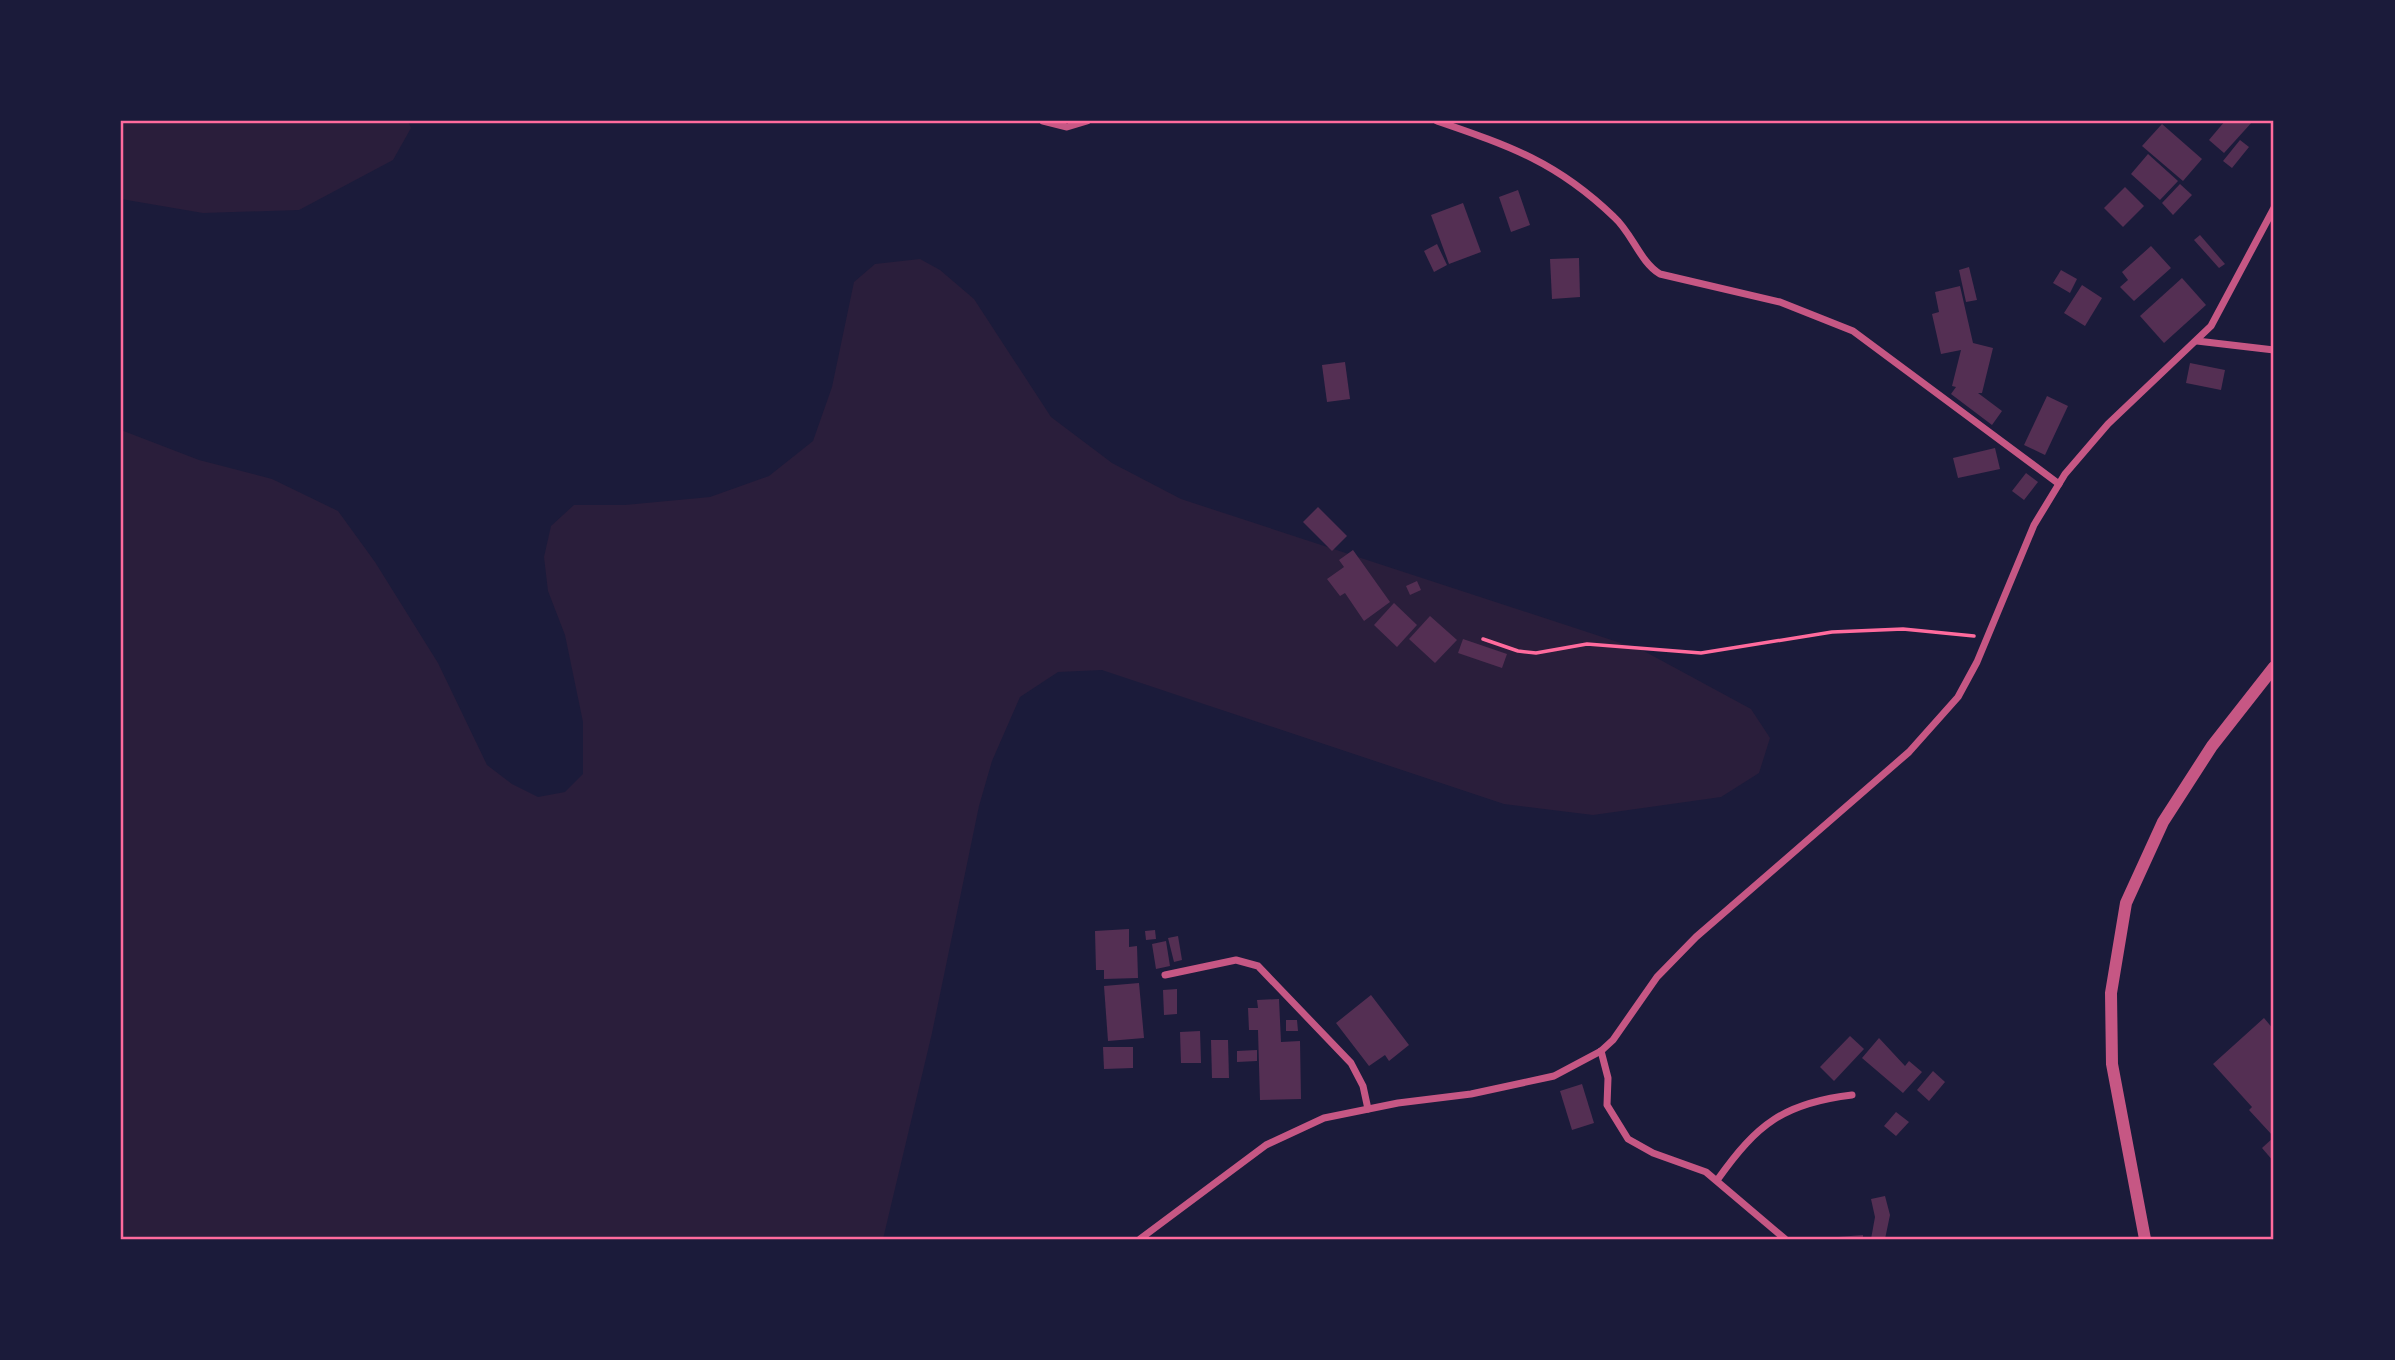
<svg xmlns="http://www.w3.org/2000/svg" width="2395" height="1360" font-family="'Varela Round',sans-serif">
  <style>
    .green { fill: #2a1e3b }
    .building { fill: #542f53 }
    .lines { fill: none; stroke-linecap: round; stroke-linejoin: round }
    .path { stroke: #ff6b9d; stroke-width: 3.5 }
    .minor { stroke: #c65784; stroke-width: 7 }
    .tertiary { stroke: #c65784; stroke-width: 12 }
    .neatline { fill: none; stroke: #ff6b9d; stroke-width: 2.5 }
  </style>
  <rect width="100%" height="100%" fill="#1b1b3a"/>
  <g class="green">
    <polygon points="121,121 408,121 411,128 393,160 299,210 203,213 121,199"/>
    <polygon points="920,259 940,270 974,299 1051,417 1112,463 1181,499 1642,650 1751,709 1770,738 1759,773 1721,797 1593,815 1504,804 1102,670 1058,672 1020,697 992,761 979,806 932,1033 883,1239 121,1239 121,430 199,460 272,479 338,511 375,562 438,663 487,765 512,784 538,797 565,792 583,774 583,722 565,635 548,591 544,557 551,526 574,505 625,505 710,497 769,476 813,441 832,387 854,282 875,264"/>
  </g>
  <g class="building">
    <polygon points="2225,121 2253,121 2224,153 2209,140"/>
    <polygon points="2162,124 2202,159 2183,181 2142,146"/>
    <polygon points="2240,140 2249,147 2232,168 2223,161"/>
    <polygon points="2148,154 2178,181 2160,200 2131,174"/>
    <polygon points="2180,184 2192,195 2173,215 2162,203"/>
    <polygon points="2125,187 2144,206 2123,227 2104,208"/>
    <polygon points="1518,190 1530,225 1511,232 1499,197"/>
    <polygon points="1463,203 1481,252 1449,264 1431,215"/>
    <polygon points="2200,235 2225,264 2219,268 2194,240"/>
    <polygon points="1437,244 1447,265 1434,272 1424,251"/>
    <polygon points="2151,246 2171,268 2134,301 2120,287 2128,280 2122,272"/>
    <polygon points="1579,258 1580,297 1552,299 1550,259"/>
    <polygon points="1969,267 1977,300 1966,302 1959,270"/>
    <polygon points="2061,270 2077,279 2070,293 2053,283"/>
    <polygon points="2182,278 2206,305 2164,343 2140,316"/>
    <polygon points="2082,285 2102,298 2085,326 2064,313"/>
    <polygon points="1960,286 1973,343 1993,348 1982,393 1978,393 2002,411 1992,425 1951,394 1956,387 1952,386 1961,350 1941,354 1932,314 1939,312 1935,292"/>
    <polygon points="1345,362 1350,399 1327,402 1322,365"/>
    <polygon points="2190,363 2225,370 2221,390 2186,383"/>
    <polygon points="2047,396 2068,406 2045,455 2024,445"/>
    <polygon points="1995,448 2000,469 1958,478 1953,458"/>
    <polygon points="2026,473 2038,482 2024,500 2012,491"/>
    <polygon points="1318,507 1347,536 1332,551 1303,522"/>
    <polygon points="1353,550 1390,602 1364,621 1345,593 1340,596 1327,579 1344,567 1339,560"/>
    <polygon points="1417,581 1421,590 1410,595 1406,586"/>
    <polygon points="1394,603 1417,625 1397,647 1374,625"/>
    <polygon points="1430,616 1457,640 1435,663 1409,639"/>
    <polygon points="1463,639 1507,654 1502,668 1458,653"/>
    <polygon points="1129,929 1129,947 1137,946 1138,978 1104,979 1104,970 1096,970 1095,931"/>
    <polygon points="1155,930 1156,939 1146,940 1145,931"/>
    <polygon points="1178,936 1182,960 1174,962 1168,938"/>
    <polygon points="1166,941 1170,966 1156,969 1152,944"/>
    <polygon points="1139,983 1144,1038 1108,1041 1104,986"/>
    <polygon points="1177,989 1177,1014 1164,1015 1163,990"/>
    <polygon points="1371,995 1409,1045 1389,1061 1385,1055 1369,1066 1336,1023"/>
    <polygon points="1279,999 1281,1042 1300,1041 1301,1099 1260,1100 1258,1030 1249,1030 1248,1008 1258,1008 1257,1000"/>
    <polygon points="2264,1018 2274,1030 2273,1136 2249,1110 2252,1107 2213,1064"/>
    <polygon points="1286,1020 1297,1020 1298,1031 1286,1031"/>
    <polygon points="1200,1031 1201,1063 1181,1063 1180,1032"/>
    <polygon points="1850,1036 1864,1049 1834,1081 1820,1067"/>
    <polygon points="1879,1038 1905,1066 1909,1061 1922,1072 1903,1093 1862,1058"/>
    <polygon points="1211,1040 1228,1040 1229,1078 1212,1078"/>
    <polygon points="1103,1047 1133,1047 1133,1068 1104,1069"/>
    <polygon points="1257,1050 1257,1061 1237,1062 1237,1051"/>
    <polygon points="1933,1071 1945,1082 1929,1101 1917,1090"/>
    <polygon points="1582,1084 1594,1123 1572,1130 1560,1091"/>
    <polygon points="1896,1112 1909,1122 1896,1136 1884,1126"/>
    <polygon points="2274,1137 2274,1162 2262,1148"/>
    <polygon points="1885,1196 1890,1215 1885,1239 1871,1239 1875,1217 1871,1199"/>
    <polygon points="1863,1235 1863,1239 1839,1239 1838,1237"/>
  </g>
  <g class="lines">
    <polyline class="path" points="1483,639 1518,651 1536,653 1587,644 1701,653 1832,632 1903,629 1974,636"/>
    <g class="minor">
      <polyline points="1043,121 1067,127 1087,121"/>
      <path d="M1437 121C1510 146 1557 162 1614 217 1632 233 1640 262 1660 274L1780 302 1853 331 2059 484"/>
      <polyline points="2197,341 2274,350"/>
      <polyline points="1165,975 1236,960 1258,966 1351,1063 1363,1086 1368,1109"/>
      <polyline points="1601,1051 1608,1078 1607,1105 1628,1139 1653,1153 1706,1172 1785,1239"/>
      <path d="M1718 1179C1757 1124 1784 1103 1852 1095"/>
      <polyline points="1140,1239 1266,1145 1324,1118 1398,1103 1471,1094 1554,1076 1601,1051 1613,1040 1657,977 1696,937 1909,752 1958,697 1977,662 2034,525 2065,474 2108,424 2211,326 2274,208"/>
    </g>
    <polyline class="tertiary" points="2145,1239 2112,1064 2111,993 2126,903 2163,822 2212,746 2274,667"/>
  </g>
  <rect width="2395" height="1360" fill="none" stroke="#1b1b3a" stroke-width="245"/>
  <rect x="122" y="122" width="2150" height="1116" class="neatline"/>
</svg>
